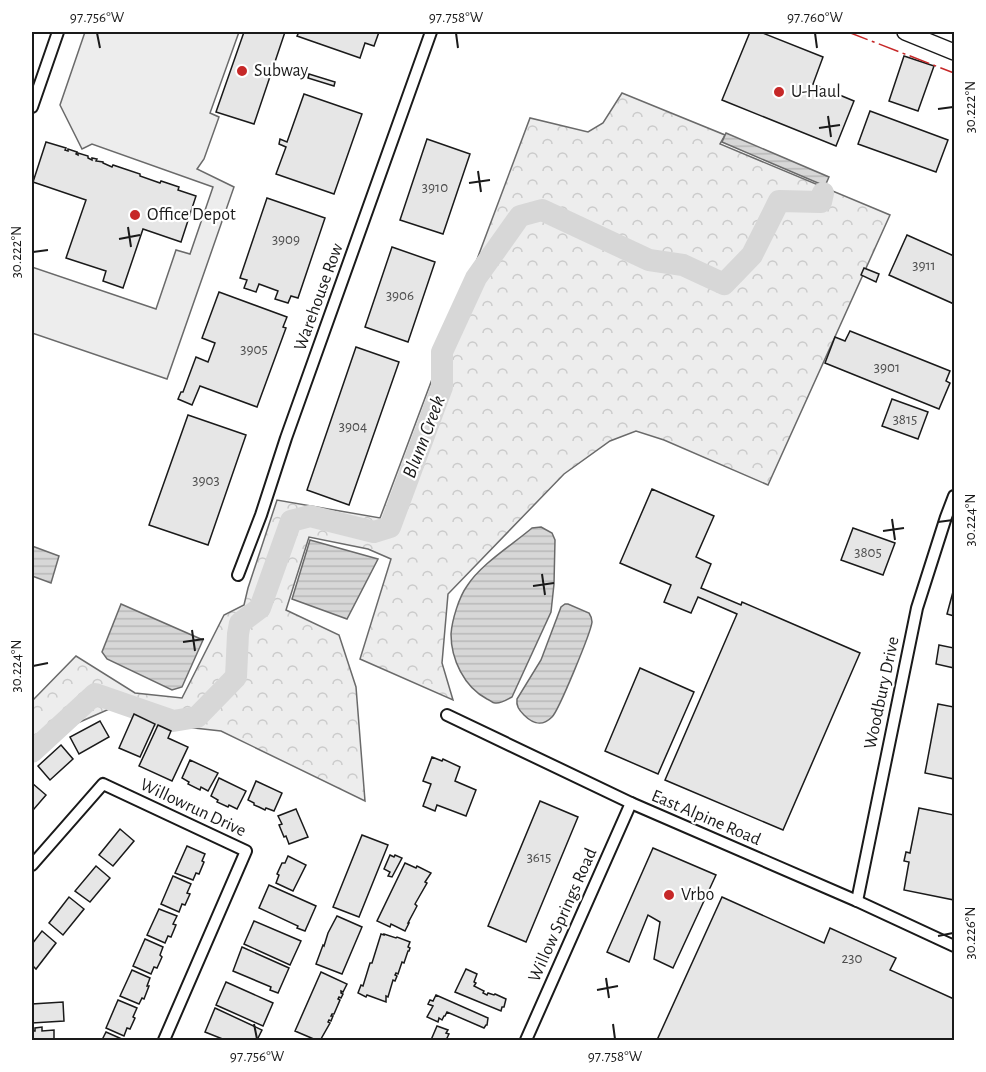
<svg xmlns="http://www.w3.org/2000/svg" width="986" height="1072" font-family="'Alegreya Sans',sans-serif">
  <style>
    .forest { fill: url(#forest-crowns); stroke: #6a6a6a; stroke-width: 1.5 }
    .pitch { fill: #ededed; stroke: #6a6a6a; stroke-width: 1.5 }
    .water { fill: url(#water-rules); stroke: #6a6a6a; stroke-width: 1.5 }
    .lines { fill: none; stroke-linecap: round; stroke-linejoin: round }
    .river { stroke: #d7d7d7; stroke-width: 22 }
    .building { fill: #e6e6e6; stroke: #1a1a1a; stroke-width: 1.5 }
    .minor-casing { stroke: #1a1a1a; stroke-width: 14 }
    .secondary-casing { stroke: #1a1a1a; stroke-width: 18 }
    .minor { stroke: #fff; stroke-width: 10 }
    .secondary { stroke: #fff; stroke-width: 15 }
    .power { stroke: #c62828; stroke-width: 1.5; stroke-dasharray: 21 4.5 3 4.5; stroke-linecap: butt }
    .ticks { fill: none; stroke: #1a1a1a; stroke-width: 2 }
    .poi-dot { fill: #c62828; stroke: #fff; stroke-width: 2 }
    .labels { text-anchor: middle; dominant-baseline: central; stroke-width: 4.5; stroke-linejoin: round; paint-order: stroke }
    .number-label { font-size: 15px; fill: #4d4d4d }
    .poi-label { font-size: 18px; fill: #1a1a1a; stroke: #fff; text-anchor: start }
    .street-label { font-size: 18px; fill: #1a1a1a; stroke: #fff }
    .water-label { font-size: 20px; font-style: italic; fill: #1a1a1a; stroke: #fff }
    .neatline { fill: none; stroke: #1a1a1a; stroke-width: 2 }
    .ticks-label { font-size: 15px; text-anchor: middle; fill: #1a1a1a }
  </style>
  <defs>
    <pattern id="forest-crowns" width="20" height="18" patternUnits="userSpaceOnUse" patternTransform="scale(1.5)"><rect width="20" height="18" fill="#ededed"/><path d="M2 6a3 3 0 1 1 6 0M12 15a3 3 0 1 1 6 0" fill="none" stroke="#cbcbcb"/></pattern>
    <pattern id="water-rules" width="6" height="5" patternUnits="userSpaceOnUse" patternTransform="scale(1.5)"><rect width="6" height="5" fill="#d7d7d7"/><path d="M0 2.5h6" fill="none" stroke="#b8b8b8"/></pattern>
  </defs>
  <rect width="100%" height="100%" fill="#fff"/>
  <polygon class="forest" points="622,93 725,135 720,144 890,215 768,485 664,440 636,431 610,441 564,474 448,594 442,663 453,700 360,659 391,559 368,549 309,537 286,610 339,635 356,687 365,801 221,731 167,725 116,706 73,725 32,762 32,701 76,656 135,693 182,698 224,615 244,605 248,588 277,500 380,518 530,118 588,132 603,123"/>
  <polygon class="pitch" points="85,32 239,32 210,113 219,117 204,159 197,169 234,187 167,379 32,333 32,267 156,309 176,250 190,254 213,187 92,144 82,149 60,105"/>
  <g class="water">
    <polygon points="726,133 829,177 825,186 722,142"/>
    <path d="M541 527 552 533 555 540 554 584 551 612 512 697C508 699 501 704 495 703 492 703 490 700 487 699 464 687 451 659 451 634 452 620 459 597 467 586 481 564 512 545 532 528Z"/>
    <polygon points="310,540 378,559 347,619 292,599"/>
    <polygon points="32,546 59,556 51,583 32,576"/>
    <polygon points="121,604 203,640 182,687 172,690 107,659 102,652"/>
    <path d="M565 604H568L589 613C591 616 592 619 592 622 591 632 559 710 552 717 542 727 533 724 524 715 519 710 516 706 517 699L541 660 561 607Z"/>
  </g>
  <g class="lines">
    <polyline class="river" points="32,752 95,694 173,721 197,717 236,677 238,634 240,623 260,608 291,521 310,516 374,532 390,527 442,387 442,352 476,278 520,216 542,210 649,260 683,265 724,284 752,255 779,201 821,202 823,193"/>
  </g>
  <g class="building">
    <polygon points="244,32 285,32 254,124 216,112"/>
    <polygon points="299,32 379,32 374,46 365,43 360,58 297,36"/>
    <polygon points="750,32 760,32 823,57 813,84 854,101 836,146 722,100"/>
    <polygon points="904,56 934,66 918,111 889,101"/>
    <polygon points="309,74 335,82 334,86 308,78"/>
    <polygon points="304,94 362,114 334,194 276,174 286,147 279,144 280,139 287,142"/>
    <polygon points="870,111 948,140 936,172 858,144"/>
    <polygon points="427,139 470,154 443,234 400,220"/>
    <polygon points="46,142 66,148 65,150 68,151 68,149 77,152 76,154 78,155 78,153 88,156 88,158 92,160 92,158 97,159 96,161 103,162 103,163 112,167 113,165 140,174 140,176 160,183 161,181 179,187 178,190 196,196 181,242 143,229 123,288 103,281 106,271 66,258 86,200 33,182"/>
    <polygon points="267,198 325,218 298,298 291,296 288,303 275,299 278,291 259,284 256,292 244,288 247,280 240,278"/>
    <polygon points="907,235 954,256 954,304 889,275"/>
    <polygon points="392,247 435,262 408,342 365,327"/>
    <polygon points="864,268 879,274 876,282 861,275"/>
    <polygon points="219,292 287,317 283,327 286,328 257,407 200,386 192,405 178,399 181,392 183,392 196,357 208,362 215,343 202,338"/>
    <polygon points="850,331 950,371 946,381 950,383 939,409 825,363 835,337 845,341"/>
    <polygon points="356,347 399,362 349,505 307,490"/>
    <polygon points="892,399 928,412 918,439 882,426"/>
    <polygon points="188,415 246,435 208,545 149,525"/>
    <polygon points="652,489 714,516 696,557 711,564 701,588 741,605 742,602 860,653 783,830 665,780 737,614 698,597 691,613 664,602 671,585 620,563"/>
    <polygon points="853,528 895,543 883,575 841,560"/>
    <polygon points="954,588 954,616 947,614"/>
    <polygon points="939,645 954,648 954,668 936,664"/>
    <polygon points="640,668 694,692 658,774 605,751"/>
    <polygon points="938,704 954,707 954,779 925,773"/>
    <polygon points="134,714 155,724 140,757 119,748"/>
    <polygon points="100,721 109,737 79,754 70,737"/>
    <polygon points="158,725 171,731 168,738 188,747 172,781 139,766"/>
    <polygon points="61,745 73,759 50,780 38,766"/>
    <polygon points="432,757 442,761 443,759 460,767 455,781 476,790 466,816 437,805 435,811 423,806 431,784 423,781"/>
    <polygon points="190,760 218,773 208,791 201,787 200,790 188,784 189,782 182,778"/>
    <polygon points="219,778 246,791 237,809 229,805 228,807 217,802 218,800 211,796"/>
    <polygon points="256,781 282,793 274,811 266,808 265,810 259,807 254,805 254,803 248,800"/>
    <polygon points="32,783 46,795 34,809 32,807"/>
    <polygon points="540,801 578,817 526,942 488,926"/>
    <polygon points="919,808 954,815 954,900 904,890 909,862 904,861 906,852 910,853"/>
    <polygon points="296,809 308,837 289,844 286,836 284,837 279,825 282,824 278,816"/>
    <polygon points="120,829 134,841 113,866 99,855"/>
    <polygon points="362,835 388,845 359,917 333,907"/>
    <polygon points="187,846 205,854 202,861 204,862 199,874 196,873 193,880 175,873"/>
    <polygon points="653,848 716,875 673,968 654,959 660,922 648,915 629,962 607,952"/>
    <polygon points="390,855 394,857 395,855 402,858 392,877 388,876 390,872 384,869"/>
    <polygon points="288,856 306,865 293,891 276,883 279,875 277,874 282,863 285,863"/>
    <polygon points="405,863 416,868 417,866 431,873 425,882 427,883 415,904 417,906 408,923 409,923 405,931 391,924 390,927 377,921"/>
    <polygon points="96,866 110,878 90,902 75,891"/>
    <polygon points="173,876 191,884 187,893 190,894 185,905 182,904 179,912 161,904"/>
    <polygon points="269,885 316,906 305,931 297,928 298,926 259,908"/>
    <polygon points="69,897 84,909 63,935 49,923"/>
    <polygon points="722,897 824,943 830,928 896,958 890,970 954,999 954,1040 657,1040"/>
    <polygon points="159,909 177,916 173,924 176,925 171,937 168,936 165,943 147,935"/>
    <polygon points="337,916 362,927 342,974 316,964 323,945 324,946 328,933"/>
    <polygon points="254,921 301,941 290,965 244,944"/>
    <polygon points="42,931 56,943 36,969 32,965 32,944"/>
    <polygon points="381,934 384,935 384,934 396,938 397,937 410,942 408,947 410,948 409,951 408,951 404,963 402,962 398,974 396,973 395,975 397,976 395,981 393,980 388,997 386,996 386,1002 367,995 366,997 358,993 361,985 363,986 370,963 372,963"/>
    <polygon points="145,939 163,947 160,955 162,957 157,968 154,967 151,974 133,966"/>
    <polygon points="242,947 289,968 278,993 270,990 271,987 233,971"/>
    <polygon points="466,969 477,974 474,982 476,983 474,986 484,991 483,993 487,995 488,993 494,995 495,994 506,999 504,1007 502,1007 501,1011 455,992"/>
    <polygon points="132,970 150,978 147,986 149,986 144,999 142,998 139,1004 120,996"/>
    <polygon points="321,972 347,984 343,992 341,991 341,993 343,994 341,998 339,997 338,999 340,1000 334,1014 332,1014 331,1016 333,1016 331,1021 329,1020 328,1022 330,1023 321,1039 323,1039 323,1040 316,1040 295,1031"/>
    <polygon points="226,982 273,1003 263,1026 216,1005"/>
    <polygon points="436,995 488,1018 487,1025 486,1025 484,1028 447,1012 445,1016 444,1016 442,1020 439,1018 438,1022 427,1017 433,1006 428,1004 430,1000 433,1001"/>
    <polygon points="118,1000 137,1008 133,1017 135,1018 130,1029 127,1028 124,1036 106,1028"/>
    <polygon points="63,1002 64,1021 32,1023 32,1004"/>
    <polygon points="215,1008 262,1030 257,1040 225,1040 205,1032"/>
    <polygon points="437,1026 448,1030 446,1033 449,1034 446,1040 431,1040"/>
    <polygon points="42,1027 42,1031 54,1030 54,1040 32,1040 32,1031 35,1031 35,1028"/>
    <polygon points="106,1032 124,1040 102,1040"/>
  </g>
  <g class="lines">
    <g class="minor-casing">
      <g id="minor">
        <polyline points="32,107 58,32"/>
        <polyline points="238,575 261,515 286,438 431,32"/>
        <polyline points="447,715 631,803 857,901 954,946"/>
        <polyline points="32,865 103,784 246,851 164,1040"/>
        <polyline points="857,901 917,608 946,517 954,496"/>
        <polyline points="526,1040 631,803"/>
      </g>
    </g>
    <g class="secondary-casing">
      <polyline id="secondary" points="905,32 954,52"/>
    </g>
    <use href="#minor" class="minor"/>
    <use href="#secondary" class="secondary"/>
    <polyline class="power" points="848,32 954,73"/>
  </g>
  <path class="ticks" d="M97 33 100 48M456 33 458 48M815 33 817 48M938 109 953 107M828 116 831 137M819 128 840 125M478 171 481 192M469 183 490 180M128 227 131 247M119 239 140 235M33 252 48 250M892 519 895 540M938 522 953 520M883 531 904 528M542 574 545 595M533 586 554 583M192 630 195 651M183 642 204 639M33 666 48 663M938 936 953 933M606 978 609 998M597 990 618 986M254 1024 257 1039M613 1024 615 1039"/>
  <g class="poi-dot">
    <circle cx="242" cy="71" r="6"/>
    <circle cx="779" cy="92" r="6"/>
    <circle cx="135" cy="215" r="6"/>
    <circle cx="669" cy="895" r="6"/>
  </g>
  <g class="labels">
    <g class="number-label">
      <text x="435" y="187">3910</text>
      <text x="286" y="239">3909</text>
      <text x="924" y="265">3911</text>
      <text x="400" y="295">3906</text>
      <text x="254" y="349">3905</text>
      <text x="887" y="367">3901</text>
      <text x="905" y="419">3815</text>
      <text x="353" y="426">3904</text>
      <text x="206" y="480">3903</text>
      <text x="868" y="552">3805</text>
      <text x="539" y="857">3615</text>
      <text x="852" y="958">230</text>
    </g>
    <g class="poi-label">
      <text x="254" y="71">Subway</text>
      <text x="791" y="92">U-Haul</text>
      <text x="147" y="215">Office Depot</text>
      <text x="681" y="895">Vrbo</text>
    </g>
    <g class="street-label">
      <text transform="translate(319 297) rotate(-70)">Warehouse Row</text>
      <text transform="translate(882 693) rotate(-78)">Woodbury Drive</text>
      <text transform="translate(193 808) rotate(25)">Willowrun Drive</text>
      <text transform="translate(706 818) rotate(23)">East Alpine Road</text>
      <text transform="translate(563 915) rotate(-66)">Willow Springs Road</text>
    </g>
    <g class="water-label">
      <text transform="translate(424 437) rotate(-69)">Blunn Creek</text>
    </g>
  </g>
  <rect width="986" height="1072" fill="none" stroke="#ffffff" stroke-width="66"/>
  <rect x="33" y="33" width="920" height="1006" class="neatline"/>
  <g class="ticks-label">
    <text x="97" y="22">97.756°W</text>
    <text x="456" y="22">97.758°W</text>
    <text x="815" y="22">97.760°W</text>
    <text transform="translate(970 107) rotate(-90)" y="5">30.222°N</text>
    <text transform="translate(16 252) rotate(-90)" y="5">30.222°N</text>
    <text transform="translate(970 520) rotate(-90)" y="5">30.224°N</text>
    <text transform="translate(16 666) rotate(-90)" y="5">30.224°N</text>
    <text transform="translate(970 933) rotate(-90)" y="5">30.226°N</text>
    <text x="257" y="1061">97.756°W</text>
    <text x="615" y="1061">97.758°W</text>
  </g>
</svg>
